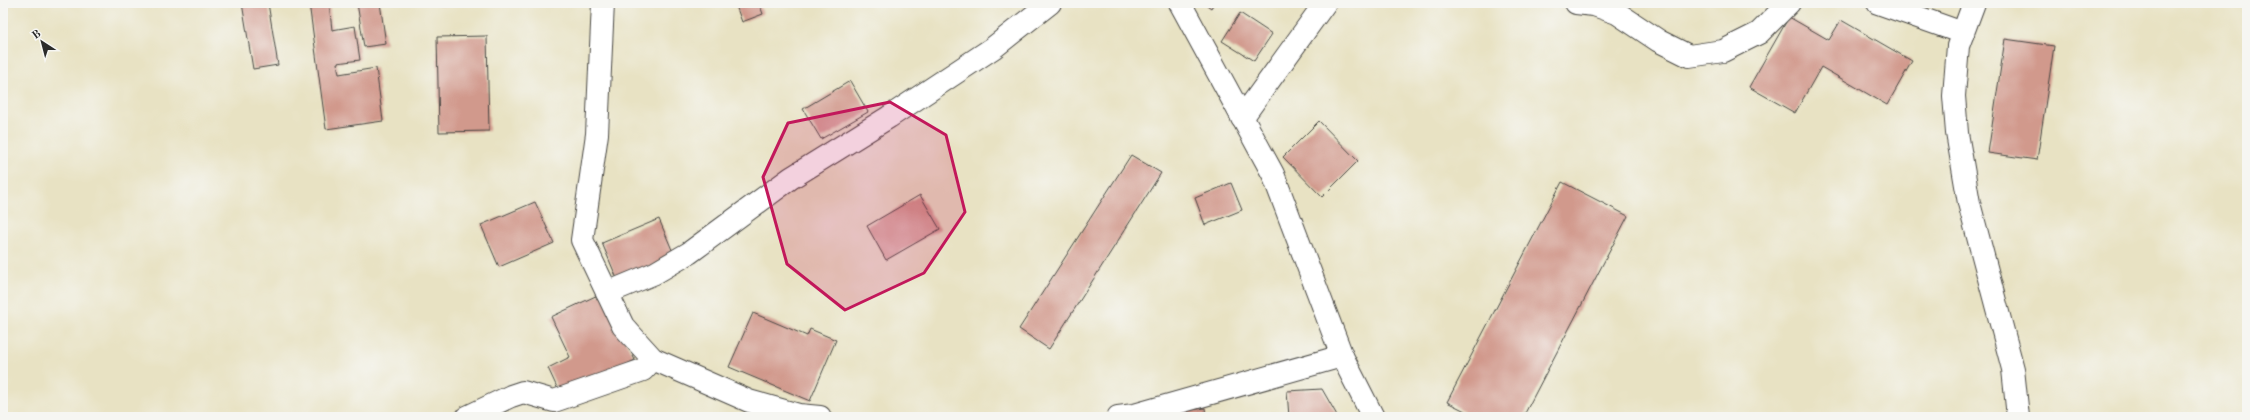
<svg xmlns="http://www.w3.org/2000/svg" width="2250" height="420" font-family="'Old Standard TT',serif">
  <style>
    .building { fill: #d1998c }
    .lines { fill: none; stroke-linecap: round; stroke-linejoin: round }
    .street-casing { stroke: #474642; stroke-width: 24 }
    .street { stroke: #fff; stroke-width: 22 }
    .marked { fill: #c2185b; fill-opacity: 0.2; stroke: #c2185b; stroke-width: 3; stroke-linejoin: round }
  </style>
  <rect width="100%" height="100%" fill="#f6f6f2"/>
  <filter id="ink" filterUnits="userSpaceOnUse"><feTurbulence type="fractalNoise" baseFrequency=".025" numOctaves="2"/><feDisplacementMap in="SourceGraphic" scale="8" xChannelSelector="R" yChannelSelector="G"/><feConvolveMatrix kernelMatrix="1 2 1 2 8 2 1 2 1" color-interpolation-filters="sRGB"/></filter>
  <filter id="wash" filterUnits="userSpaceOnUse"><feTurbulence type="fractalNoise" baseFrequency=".012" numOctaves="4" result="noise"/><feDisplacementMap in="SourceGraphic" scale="16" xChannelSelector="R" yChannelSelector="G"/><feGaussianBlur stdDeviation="0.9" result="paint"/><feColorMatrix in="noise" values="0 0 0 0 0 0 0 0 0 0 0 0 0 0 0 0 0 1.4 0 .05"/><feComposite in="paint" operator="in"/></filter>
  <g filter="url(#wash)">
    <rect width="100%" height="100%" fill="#e8e2c3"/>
    <g id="blocks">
      <g class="building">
        <polygon points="242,3 268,3 278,65 253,69"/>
        <polygon points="309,3 329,3 332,30 355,26 360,60 337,63 339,74 376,68 383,121 326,129"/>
        <polygon points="357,3 380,3 386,44 364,47"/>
        <polygon points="438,3 465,3 465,4 438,6"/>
        <polygon points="735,3 759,3 763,14 742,22"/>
        <polygon points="1204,3 1214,3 1211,8"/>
        <polygon points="1240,13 1272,34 1254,61 1222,41"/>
        <polygon points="1789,17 1829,40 1841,20 1912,61 1887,105 1821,67 1795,113 1749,87"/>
        <polygon points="487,36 489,131 439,132 437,37"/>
        <polygon points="2005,39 2054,46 2037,160 1988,153"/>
        <polygon points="850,81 868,112 821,139 803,109"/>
        <polygon points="1319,121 1358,161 1322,197 1283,157"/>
        <polygon points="1131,155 1161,173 1049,349 1019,329"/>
        <polygon points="1562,182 1628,216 1523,417 1462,417 1465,411 1447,402"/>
        <polygon points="1231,183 1242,210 1205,225 1195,198"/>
        <polygon points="920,195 940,229 886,260 867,226"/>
        <polygon points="535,202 554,243 499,267 481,225"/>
        <polygon points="659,219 675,257 618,281 602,243"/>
        <polygon points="602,293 635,360 561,396 548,368 570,357 551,317"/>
        <polygon points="753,313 807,336 810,329 836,340 810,401 729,367"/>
        <polygon points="1322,389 1338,417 1289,417 1287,391"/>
        <polygon points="1205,408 1206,417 1147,417 1147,416"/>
        <polygon points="2098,415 2098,417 2080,417 2080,416"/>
      </g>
    </g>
  </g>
  <g filter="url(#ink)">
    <use href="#blocks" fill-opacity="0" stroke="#474642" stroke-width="1"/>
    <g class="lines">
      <g class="street-casing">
        <g id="street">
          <polyline points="603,3 597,134 582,240 623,326 653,359 749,401 799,415 820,417"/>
          <polyline points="1180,3 1273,174 1342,356"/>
          <polyline points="1576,3 1594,5 1617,13 1659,41 1689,56 1723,51 1759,33 1789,3"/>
          <polyline points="1878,3 1963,33"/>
          <polyline points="1974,3 1958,46 1954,96 1957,133 1969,203 2013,369 2018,417"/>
          <polyline points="1242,118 1325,3"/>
          <polyline points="607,293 655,273 689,253 791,178 889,117 993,48 1050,3"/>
          <polyline points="467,417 511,396 523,392 554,401 643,370 653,359"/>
          <polyline points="1118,417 1134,415 1342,356 1373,417"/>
        </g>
      </g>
      <use href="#street" class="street"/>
    </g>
  </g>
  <path class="marked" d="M890 102 946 135 965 212 924 273 845 310 787 264 763 177 788 123Z"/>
  <rect width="2250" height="420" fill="none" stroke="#f6f6f2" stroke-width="16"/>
  <g transform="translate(42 42) rotate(324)" stroke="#f6f6f2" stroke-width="3" paint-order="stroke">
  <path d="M0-3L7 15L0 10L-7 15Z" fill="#2b2b2b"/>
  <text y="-6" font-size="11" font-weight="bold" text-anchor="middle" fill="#2b2b2b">B</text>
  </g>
</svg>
